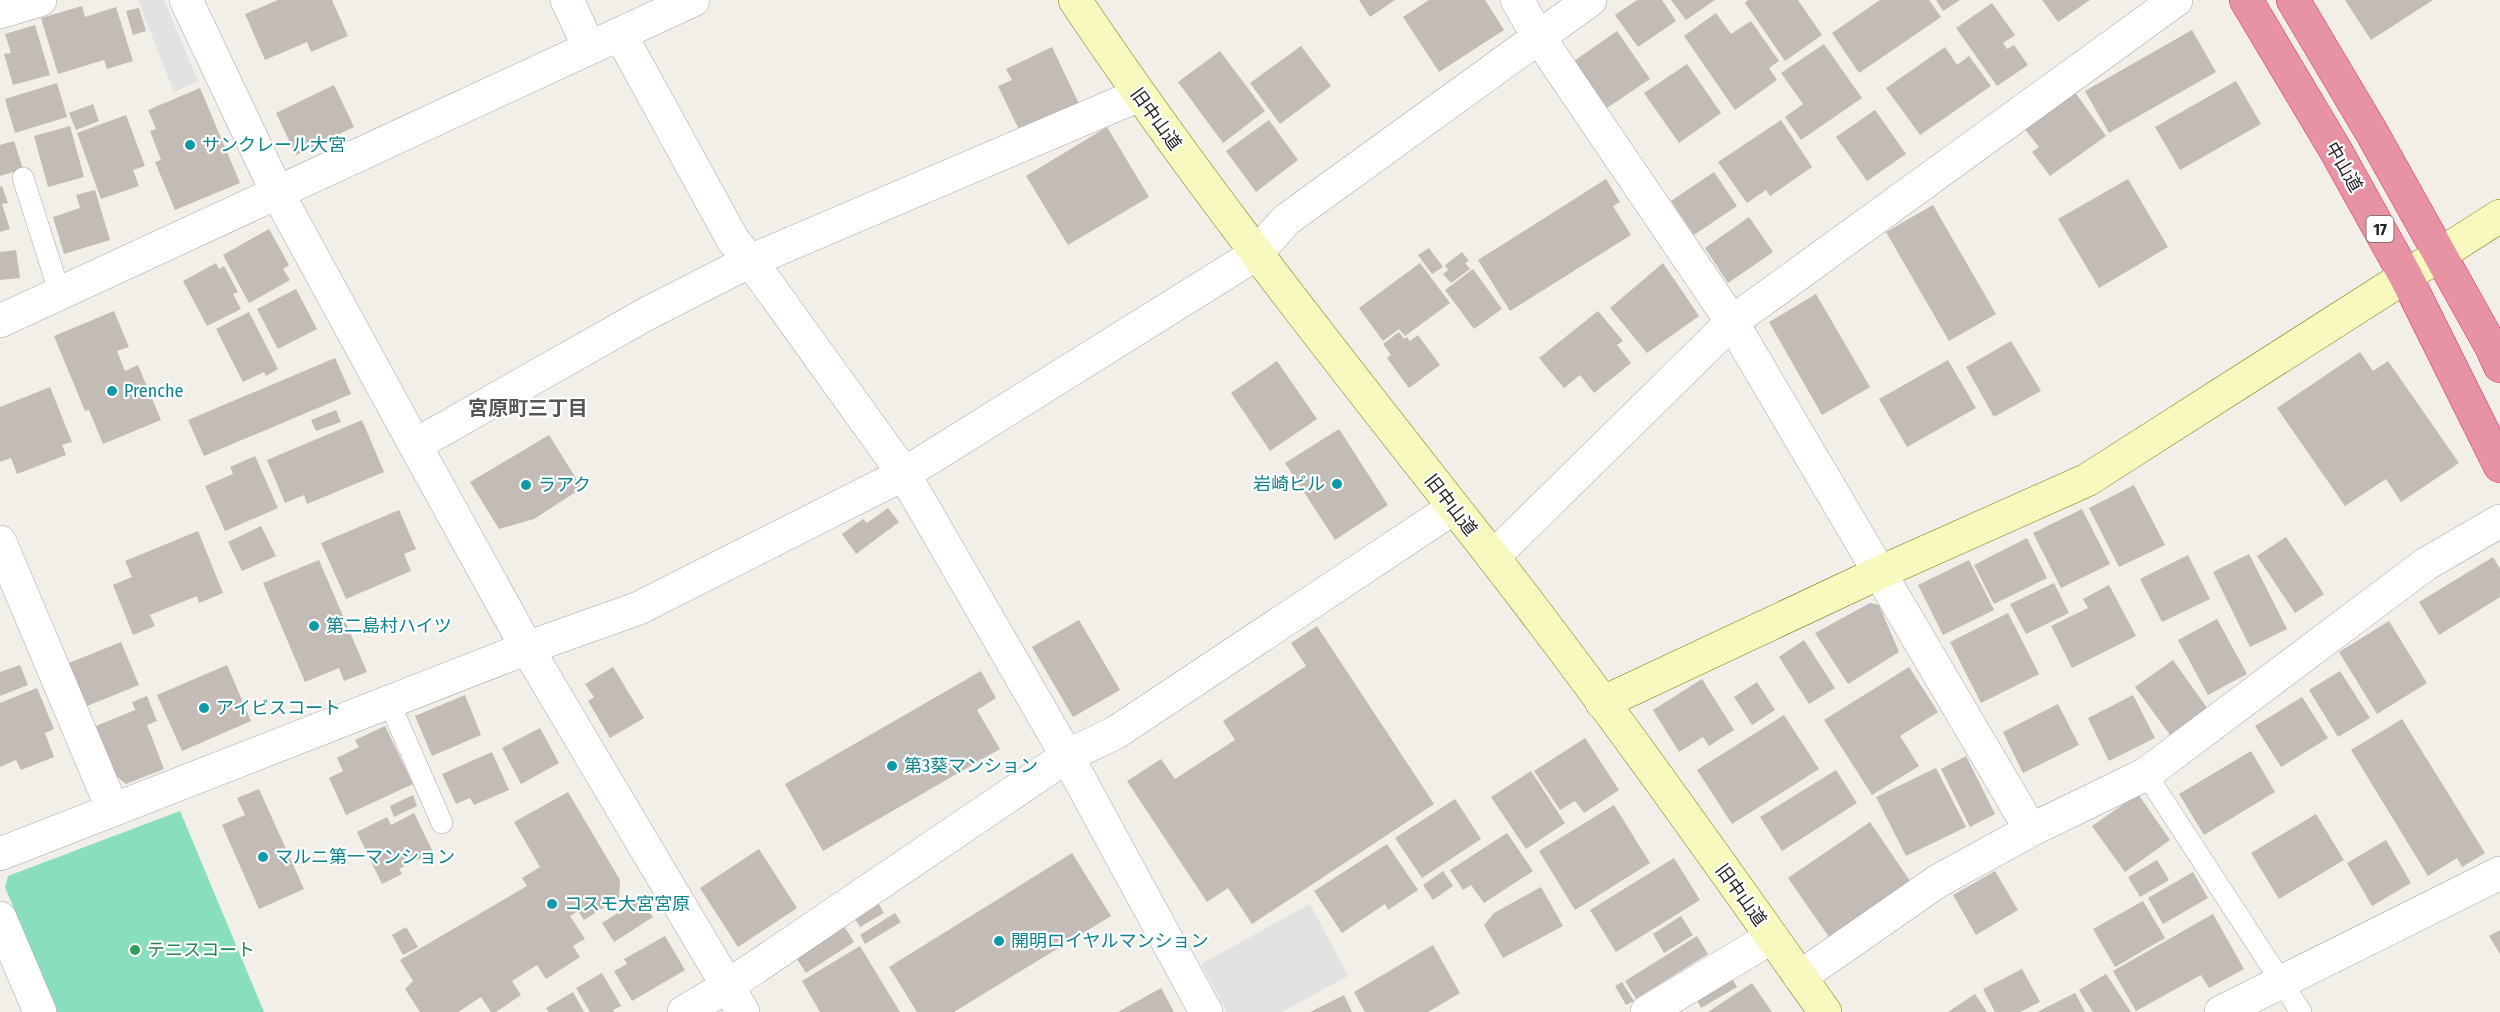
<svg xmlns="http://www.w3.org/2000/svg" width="2500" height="1012" font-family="'Fira Sans Condensed','Noto Sans JP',sans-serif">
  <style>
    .pitch { fill: #89dfbd }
    .parking { fill: #e2e2e2 }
    .building { fill: #c3bbb5 }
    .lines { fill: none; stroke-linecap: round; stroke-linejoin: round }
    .lane-casing { stroke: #a6a6a6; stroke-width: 22 }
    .street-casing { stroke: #a6a6a6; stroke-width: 34 }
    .secondary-casing { stroke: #6f7b07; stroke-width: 34 }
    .highway-casing { stroke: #da2c69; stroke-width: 34 }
    .lane { stroke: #fff; stroke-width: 21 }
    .street { stroke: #fff; stroke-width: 33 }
    .secondary { stroke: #f7f9bf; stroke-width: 33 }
    .highway { stroke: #e793a3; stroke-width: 33 }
    .culture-dot { fill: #0f9aa8; stroke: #fff; stroke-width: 2 }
    .leisure-dot { fill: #2e9e5b; stroke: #fff; stroke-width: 2 }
    .labels { text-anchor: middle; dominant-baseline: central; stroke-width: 4.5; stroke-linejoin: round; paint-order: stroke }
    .shield { fill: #fff; stroke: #646464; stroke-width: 1.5 }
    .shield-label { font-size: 16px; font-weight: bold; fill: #222 }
    .street-label { font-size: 18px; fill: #222; stroke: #fff }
    .culture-label { font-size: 18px; fill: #0d838f; stroke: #fff; text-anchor: start }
    .leisure-label { font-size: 18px; fill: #27864d; stroke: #fff; text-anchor: start }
    .neighbourhood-label { font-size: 20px; font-weight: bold; fill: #555; stroke: #fff }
  </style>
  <rect width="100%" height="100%" fill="#f2efe9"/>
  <polygon class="pitch" points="180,811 264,1012 57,1012 5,887 8,876"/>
  <g class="parking">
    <polygon points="138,0 164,0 198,81 174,92"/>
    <polygon points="1310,904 1348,976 1282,1012 1227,1012 1201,964"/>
  </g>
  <g class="building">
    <polygon points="278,0 332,0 348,36 311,52 307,42 265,60 245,14"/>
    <polygon points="1359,0 1395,0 1370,17"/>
    <polygon points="1429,0 1485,0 1504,30 1439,72 1403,17"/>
    <polygon points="1637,0 1662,0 1676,21 1638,47 1615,15"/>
    <polygon points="1671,0 1715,0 1686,20"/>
    <polygon points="1748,0 1798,0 1822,35 1785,61 1745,3"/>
    <polygon points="1880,0 1929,0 1941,17 1859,73 1832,33"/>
    <polygon points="1936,0 1960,0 1943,11"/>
    <polygon points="2042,0 2090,0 2058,22"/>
    <polygon points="2345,0 2433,0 2371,40"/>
    <polygon points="1992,3 2015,35 2003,43 2007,49 2014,45 2028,65 1997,86 1956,28"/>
    <polygon points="82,6 85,17 116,7 133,61 107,69 104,60 58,74 41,18"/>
    <polygon points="139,8 146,31 133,35 126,11"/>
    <polygon points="1716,13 1731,34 1751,21 1779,61 1769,68 1777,80 1735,110 1684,36"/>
    <polygon points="35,25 50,75 13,85 4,54 11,53 5,34"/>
    <polygon points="2192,30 2216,72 2109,133 2085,91"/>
    <polygon points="1617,31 1650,79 1607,108 1574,61"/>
    <polygon points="1824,44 1862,98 1801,140 1785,117 1803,104 1781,73"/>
    <polygon points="1301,46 1331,86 1280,124 1250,83"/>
    <polygon points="1052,47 1080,106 1021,134 998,86 1012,80 1006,69"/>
    <polygon points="1945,47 1957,65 1969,56 1991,86 1920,135 1886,88"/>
    <polygon points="1220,51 1265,111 1223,143 1178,82"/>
    <polygon points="1687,64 1721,113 1679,143 1644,93"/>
    <polygon points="2236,81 2261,124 2180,170 2155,127"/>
    <polygon points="57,83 67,117 15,133 5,99"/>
    <polygon points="334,85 354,127 296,155 276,113"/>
    <polygon points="200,88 240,183 175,210 155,162 161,160 150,131 156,129 148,110"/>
    <polygon points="2075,92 2106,136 2050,176 2032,152 2039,147 2024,128"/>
    <polygon points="93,104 99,121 76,130 69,113"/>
    <polygon points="1875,110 1906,154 1867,181 1836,137"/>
    <polygon points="126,115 145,166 133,170 139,186 101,199 77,133"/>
    <polygon points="1269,120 1298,160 1256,192 1226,151"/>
    <polygon points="1781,120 1812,167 1770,196 1766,190 1747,203 1718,162"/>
    <polygon points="70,126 84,177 48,187 34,136"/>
    <polygon points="1107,127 1149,197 1068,245 1026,176"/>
    <polygon points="14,141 23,169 0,176 0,145"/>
    <polygon points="1714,172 1737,206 1694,235 1671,201"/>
    <polygon points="1606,179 1620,202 1613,206 1631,235 1510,311 1478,260"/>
    <polygon points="2128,179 2168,247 2099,288 2058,219"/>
    <polygon points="2,186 8,203 2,204 10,229 0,232 0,187"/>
    <polygon points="95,190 110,240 64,254 53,217 80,208 76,195"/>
    <polygon points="1933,205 1996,314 1949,341 1886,232"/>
    <polygon points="1749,217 1773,252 1728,283 1705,248"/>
    <polygon points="269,229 289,265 283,269 290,280 249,303 223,255"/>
    <polygon points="1429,248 1443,267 1432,274 1418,255"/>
    <polygon points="16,250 20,278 0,280 0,252"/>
    <polygon points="1462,252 1469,261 1465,263 1470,269 1451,283 1443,274 1448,270 1445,265"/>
    <polygon points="216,263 219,269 224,266 238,292 233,294 241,309 207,326 183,281"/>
    <polygon points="1420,263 1450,303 1405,336 1399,329 1383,341 1359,308"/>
    <polygon points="1663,263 1699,316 1647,353 1610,308"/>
    <polygon points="1473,269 1502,309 1474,329 1445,290"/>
    <polygon points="296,289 317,329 278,349 257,309"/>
    <polygon points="1816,294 1870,387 1822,415 1769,322"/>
    <polygon points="114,311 129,347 117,351 125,371 138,365 161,420 103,444 89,410 85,411 54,336"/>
    <polygon points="1598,311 1623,341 1617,345 1631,363 1594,393 1580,375 1564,388 1539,358"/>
    <polygon points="249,312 278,369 266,376 264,372 243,382 216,329"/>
    <polygon points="1399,332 1404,339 1407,337 1410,341 1418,335 1440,365 1409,388 1387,358 1391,355 1383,344"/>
    <polygon points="2011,341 2041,391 1994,417 1966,367"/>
    <polygon points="2360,352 2373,371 2388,361 2459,463 2401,502 2386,479 2345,506 2277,408"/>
    <polygon points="335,358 351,394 204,456 188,420"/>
    <polygon points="1948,360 1976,408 1907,447 1879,399"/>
    <polygon points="1277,361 1317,419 1270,451 1231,393"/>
    <polygon points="50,387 72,442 62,445 66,455 17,474 11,458 0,462 0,407"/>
    <polygon points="336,410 341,422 316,431 311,420"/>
    <polygon points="362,420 384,472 307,504 304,495 285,503 267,460"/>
    <polygon points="1339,429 1388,505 1335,540 1285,463"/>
    <polygon points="549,435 582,488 534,519 499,529 470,482"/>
    <polygon points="255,456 278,508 225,531 205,486 233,474 230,467"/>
    <polygon points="2134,485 2165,545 2119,567 2089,508"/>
    <polygon points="888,508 899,522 856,554 842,534 863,519 867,523"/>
    <polygon points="2082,509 2110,564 2061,588 2033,533"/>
    <polygon points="399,510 416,549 404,554 411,571 346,599 321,543"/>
    <polygon points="261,526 276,556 242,571 228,542"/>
    <polygon points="198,531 223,593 199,603 197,596 150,615 155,626 133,635 113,585 132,577 125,561"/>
    <polygon points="2286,537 2324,594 2295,613 2257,556"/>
    <polygon points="2027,538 2047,578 1994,604 1974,565"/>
    <polygon points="2249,554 2287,629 2250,647 2213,572"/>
    <polygon points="2188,555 2210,599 2162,622 2140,579"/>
    <polygon points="2493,557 2500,569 2500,597 2439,635 2419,602"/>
    <polygon points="319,560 367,672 344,681 339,668 305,682 263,583"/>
    <polygon points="1969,560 1994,610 1943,635 1918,585"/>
    <polygon points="2054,583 2069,613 2026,634 2010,604"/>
    <polygon points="2109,585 2136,636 2072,668 2051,626 2088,608 2083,599"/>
    <polygon points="1870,603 1879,605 1899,652 1848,684 1815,633"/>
    <polygon points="2008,613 2039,674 1981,703 1950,642"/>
    <polygon points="2217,619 2247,674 2208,695 2178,640"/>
    <polygon points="1079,620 1120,690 1073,717 1032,647"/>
    <polygon points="2389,621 2427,683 2377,714 2339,652"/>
    <polygon points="1317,626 1434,804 1252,924 1228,888 1207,902 1127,781 1161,759 1175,779 1235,740 1223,721 1306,666 1291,643"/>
    <polygon points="1804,640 1835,688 1809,704 1779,657"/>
    <polygon points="121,642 139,685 87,706 69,663"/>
    <polygon points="2173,660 2207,708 2170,735 2135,687"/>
    <polygon points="20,665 28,685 0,696 0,672"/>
    <polygon points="227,665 251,721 182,751 157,695"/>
    <polygon points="613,667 644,718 610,738 588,701 594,697 585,684"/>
    <polygon points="1909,667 1938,712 1900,736 1919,766 1872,795 1824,720"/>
    <polygon points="981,671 996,698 977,710 1000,749 823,851 785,784"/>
    <polygon points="2340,671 2370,718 2338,737 2309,690"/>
    <polygon points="1702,679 1734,730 1709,746 1703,737 1679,752 1653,710"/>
    <polygon points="1757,682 1775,710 1752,725 1734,697"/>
    <polygon points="37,688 54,729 45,733 54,757 21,770 16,760 0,767 0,703"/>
    <polygon points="465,695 481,735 432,756 415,716"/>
    <polygon points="2133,695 2155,738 2109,761 2088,718"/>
    <polygon points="147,696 157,721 147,725 164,769 126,784 116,776 96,726 135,710 132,702"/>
    <polygon points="2302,697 2328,738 2281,767 2255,726"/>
    <polygon points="2058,704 2079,745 2023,773 2003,732"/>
    <polygon points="1784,715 1819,769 1732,824 1697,770"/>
    <polygon points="2402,719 2485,853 2462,867 2457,858 2428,876 2351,750"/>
    <polygon points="385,726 413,784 346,815 329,778 343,771 337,758 359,747 355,740"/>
    <polygon points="540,728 559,763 521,784 502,748"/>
    <polygon points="1585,738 1619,790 1584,813 1575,801 1560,810 1534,771"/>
    <polygon points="2251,751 2275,792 2204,835 2179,794"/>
    <polygon points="492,752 509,790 474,805 470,798 456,804 442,774"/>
    <polygon points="1966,756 1995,814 1970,827 1941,769"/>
    <polygon points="1936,768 1966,827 1906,856 1876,797"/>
    <polygon points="1836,770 1857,803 1782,851 1760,817"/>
    <polygon points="1531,771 1565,823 1526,849 1491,797"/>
    <polygon points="259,789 304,889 259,909 222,825 245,815 237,798"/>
    <polygon points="568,792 620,880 619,898 584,920 578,911 570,916 585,939 573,946 580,957 546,979 537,965 512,981 521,995 496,1012 491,1012 481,997 458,1012 420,1012 405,989 413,981 400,960 527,886 522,878 540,867 514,822"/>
    <polygon points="2138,794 2170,840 2125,872 2092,826"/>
    <polygon points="413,795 417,806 394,817 390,806"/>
    <polygon points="1455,799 1481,839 1422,878 1395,838"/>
    <polygon points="1614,805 1650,863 1575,910 1539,851"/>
    <polygon points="414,813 433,852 399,869 402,874 382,884 357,832 387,817 391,825"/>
    <polygon points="2316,814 2344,860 2279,899 2251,853"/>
    <polygon points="1870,822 1910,881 1829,937 1788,878"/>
    <polygon points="1507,833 1533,871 1484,903 1471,885 1463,890 1450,870"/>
    <polygon points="2386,840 2411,883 2372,906 2347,863"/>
    <polygon points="1387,844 1418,890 1388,910 1385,904 1342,933 1314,891"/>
    <polygon points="759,849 797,908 738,947 700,888"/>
    <polygon points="1072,853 1111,916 954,1012 917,1012 889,967"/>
    <polygon points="1674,858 1700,900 1616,952 1590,910"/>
    <polygon points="2157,860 2169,880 2140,897 2128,877"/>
    <polygon points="1443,871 1453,886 1433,900 1423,885"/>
    <polygon points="1995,871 2018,910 1976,935 1953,895"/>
    <polygon points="2193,872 2208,898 2163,924 2148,898"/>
    <polygon points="1541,887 1563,926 1503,958 1484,925 1494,913"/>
    <polygon points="640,899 653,917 614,942 602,923"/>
    <polygon points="2143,901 2165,938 2115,967 2093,929"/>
    <polygon points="879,904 884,913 860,927 855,919"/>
    <polygon points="895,913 901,922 865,944 860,935"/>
    <polygon points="2213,914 2244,969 2209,988 2201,975 2136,1011 2113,971"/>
    <polygon points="1681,916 1693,935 1664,953 1653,934"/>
    <polygon points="844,926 854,942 806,973 795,956"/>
    <polygon points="406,927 418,947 403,955 392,935"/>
    <polygon points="2500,930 2500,954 2489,936"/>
    <polygon points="665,936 685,970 632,1001 614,971 627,964 624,959"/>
    <polygon points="1697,936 1708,954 1636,999 1625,981"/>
    <polygon points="1433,945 1460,993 1428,1012 1365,1012 1354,992"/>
    <polygon points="860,946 900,1012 820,1012 802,981"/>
    <polygon points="2022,969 2040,1002 2020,1012 1995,1012 1983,989"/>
    <polygon points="602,973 621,1006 613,1010 614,1012 590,1012 576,988"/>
    <polygon points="2106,974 2131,1012 2093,1012 2079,990"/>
    <polygon points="1732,978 1737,987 1701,1008 1696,998"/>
    <polygon points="1622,982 1634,1001 1626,1005 1615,986"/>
    <polygon points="1752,983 1772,1012 1708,1012"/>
    <polygon points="1161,988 1174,1012 1118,1012"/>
    <polygon points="573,992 584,1012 549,1012 546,1008"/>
    <polygon points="2075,993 2085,1012 2037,1012"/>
    <polygon points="1975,994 1987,1012 1948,1012"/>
    <polygon points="1344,995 1352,1012 1310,1012"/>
  </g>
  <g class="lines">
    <g class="lane-casing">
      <g id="lane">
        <polyline points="23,178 60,294"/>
        <polyline points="389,702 442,823"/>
        <polyline points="2146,774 2301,1012"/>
      </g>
    </g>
    <g class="street-casing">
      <g id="street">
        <polyline points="186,0 277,192 415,445 527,648 743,1012"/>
        <polyline points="567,0 589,47"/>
        <polyline points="1517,0 1538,36 1732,322 2031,830"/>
        <polyline points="0,12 40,0"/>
        <polyline points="620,34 733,240 763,278 904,474 1067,756 1206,1012"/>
        <polyline points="0,321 693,0"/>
        <polyline points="415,445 648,313 750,261 1139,95"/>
        <polyline points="0,542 113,810"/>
        <polyline points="1493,557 1732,322 2176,0"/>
        <polyline points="0,854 527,648 639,608 904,474 1256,254 1286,220 1590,0"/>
        <polyline points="0,918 40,1012"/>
        <polyline points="1800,977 1938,881 2031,830 2146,774 2426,564 2500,521"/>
        <polyline points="684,1012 728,986 1067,756 1115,733 1453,508"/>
        <polyline points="1647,1012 1772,937"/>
        <polyline points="2221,1012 2500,873"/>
      </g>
    </g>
    <g class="secondary-casing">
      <g id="secondary">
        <path d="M1075 0C1204 193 1350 374 1493 557 1608 705 1717 859 1825 1012"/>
        <polyline points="1602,703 1881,572 2087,480 2500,216"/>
      </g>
    </g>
    <g class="highway-casing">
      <g id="highway">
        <polyline points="2246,0 2336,151 2406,277 2500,466"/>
        <polyline points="2293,0 2372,133 2492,348 2500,366"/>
      </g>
    </g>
    <use href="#lane" class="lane"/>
    <use href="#street" class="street"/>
    <use href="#secondary" class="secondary"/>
    <use href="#highway" class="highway"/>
  </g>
  <g class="culture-dot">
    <circle cx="190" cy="145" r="6"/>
    <circle cx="112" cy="391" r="6"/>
    <circle cx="1337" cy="484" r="6"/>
    <circle cx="526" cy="485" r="6"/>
    <circle cx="314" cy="626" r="6"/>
    <circle cx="204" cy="708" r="6"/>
    <circle cx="892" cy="766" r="6"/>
    <circle cx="263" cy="857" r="6"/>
    <circle cx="552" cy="904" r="6"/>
    <circle cx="999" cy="941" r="6"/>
  </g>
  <circle class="leisure-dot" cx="135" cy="950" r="6"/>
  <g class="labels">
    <rect class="shield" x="2366.5" y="216" width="27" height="26" rx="4.5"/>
    <g class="shield-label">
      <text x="2380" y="229">17</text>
    </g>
    <g class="street-label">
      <text transform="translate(1156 119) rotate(54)">旧中山道</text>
      <text transform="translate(2344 167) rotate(60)">中山道</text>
      <text transform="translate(1451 505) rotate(52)">旧中山道</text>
      <text transform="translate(1741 895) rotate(54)">旧中山道</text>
    </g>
    <g class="culture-label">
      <text x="202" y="145">サンクレール大宮</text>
      <text x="124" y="391">Prenche</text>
      <text x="1325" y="484" text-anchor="end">岩崎ビル</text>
      <text x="538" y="485">ラアク</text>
      <text x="326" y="626">第二島村ハイツ</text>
      <text x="216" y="708">アイビスコート</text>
      <text x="904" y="766">第3葵マンション</text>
      <text x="275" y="857">マルニ第一マンション</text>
      <text x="564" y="904">コスモ大宮宮原</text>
      <text x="1011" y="941">開明ロイヤルマンション</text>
    </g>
    <g class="leisure-label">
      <text x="147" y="950">テニスコート</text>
    </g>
    <g class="neighbourhood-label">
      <text x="528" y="408">宮原町三丁目</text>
    </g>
  </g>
</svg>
